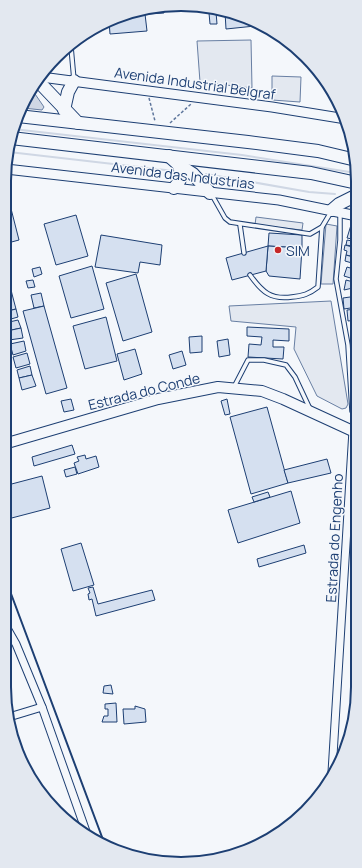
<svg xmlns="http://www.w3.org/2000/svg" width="362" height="868" font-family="Manrope,sans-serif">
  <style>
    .parking { fill: #e3e8f0; stroke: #687fa3 }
    .water { fill: #cfd7e4; stroke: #687fa3 }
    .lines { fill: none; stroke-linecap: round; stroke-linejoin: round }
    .stream { stroke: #cfd7e4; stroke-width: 2 }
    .building { fill: #d5e0f0; stroke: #1d3f73 }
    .service-casing { stroke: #1d3f73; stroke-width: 5.5 }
    .minor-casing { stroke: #1d3f73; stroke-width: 9 }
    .secondary-casing { stroke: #1d3f73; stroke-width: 11 }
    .primary-casing { stroke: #1d3f73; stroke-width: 12 }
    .motorway-casing { stroke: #1d3f73; stroke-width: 14 }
    .path { stroke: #5e769c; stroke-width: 1.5; stroke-dasharray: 3 2; stroke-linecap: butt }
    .service { stroke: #f4f7fb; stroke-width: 3.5 }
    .minor { stroke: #f4f7fb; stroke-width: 7 }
    .secondary { stroke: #f4f7fb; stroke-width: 9 }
    .primary { stroke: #f4f7fb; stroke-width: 10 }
    .motorway { stroke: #f4f7fb; stroke-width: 12 }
    .wall { stroke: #1d3f73; stroke-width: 2 }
    .poi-dot { fill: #c62828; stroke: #f4f7fb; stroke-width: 1.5 }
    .labels { text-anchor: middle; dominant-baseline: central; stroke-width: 3; stroke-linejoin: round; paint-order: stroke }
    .street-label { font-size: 14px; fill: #1d3f73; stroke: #f4f7fb }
    .poi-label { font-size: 14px; fill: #1d3f73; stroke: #f4f7fb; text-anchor: start }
    .rim { fill: none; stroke: #1d3f73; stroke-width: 2 }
  </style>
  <rect width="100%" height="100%" fill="#f4f7fb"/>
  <g class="parking">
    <polygon points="251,40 252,88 200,82 197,41"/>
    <polygon points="272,76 301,77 300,102 272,100"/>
    <polygon points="256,217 303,223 302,230 255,225"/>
    <polygon points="326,224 337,226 333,284 321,284"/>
    <polygon points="331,301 348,404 346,408 342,409 317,396 294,349 296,327 231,321 229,306"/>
  </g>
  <polygon class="water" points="33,91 44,107 42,110 23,108"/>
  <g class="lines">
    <g class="stream">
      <polyline points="13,129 242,155 356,173"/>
      <polyline points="9,152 174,171"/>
      <polyline points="206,174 309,192 335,194"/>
    </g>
  </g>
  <g class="building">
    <polygon points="164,6 164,13 145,14 147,31 110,34 109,21"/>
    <polygon points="216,12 217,24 210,24 209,13"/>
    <polygon points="225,12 238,13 255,22 255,26 226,29"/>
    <polygon points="4,193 7,193 19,240 4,244 7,255 4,256"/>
    <polygon points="76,215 88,256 56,265 44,224"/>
    <polygon points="351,225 357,227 357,240 347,238"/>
    <polygon points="269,233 302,235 302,248 268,246"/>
    <polygon points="101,235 162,245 160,265 140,262 138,273 95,267"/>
    <polygon points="347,240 357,242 357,247 346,245"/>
    <polygon points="345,245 356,248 354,257 346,255 347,251 344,250"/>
    <polygon points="268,246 302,248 300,279 269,276 266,271"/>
    <polygon points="268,246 266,271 232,280 226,258"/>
    <polygon points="346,255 353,257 352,263 345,261"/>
    <polygon points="92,266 104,309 71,318 59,276"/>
    <polygon points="40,267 42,274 34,277 32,269"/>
    <polygon points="347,267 357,270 357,280 344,276"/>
    <polygon points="136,274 152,332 123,341 106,283"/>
    <polygon points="8,277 10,285 4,287 4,278"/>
    <polygon points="33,280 35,287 28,288 26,281"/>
    <polygon points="346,280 357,283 357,287 344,290"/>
    <polygon points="10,285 12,294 4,296 4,287"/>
    <polygon points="41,293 44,306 34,308 31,295"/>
    <polygon points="12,294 16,309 7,311 4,307 4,296"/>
    <polygon points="357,296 357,307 344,309 343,298"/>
    <polygon points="44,306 67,388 46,394 23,311"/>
    <polygon points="16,309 18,317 4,321 4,312"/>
    <polygon points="357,309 357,320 348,321 347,310"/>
    <polygon points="106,317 117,361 85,369 73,326"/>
    <polygon points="18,320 21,328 7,331 5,323"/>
    <polygon points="247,327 289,329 289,341 273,340 273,347 284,347 283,359 248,357 249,344 261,345 262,337 247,336"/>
    <polygon points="21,328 23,338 9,340 7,331"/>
    <polygon points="202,336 202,352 190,353 189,337"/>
    <polygon points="357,336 357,346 352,346 352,337"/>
    <polygon points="228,339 230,355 219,357 217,341"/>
    <polygon points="24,341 26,351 13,355 10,344"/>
    <polygon points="135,349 142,374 124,380 117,354"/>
    <polygon points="182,351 186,365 173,369 169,355"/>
    <polygon points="27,353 30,364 16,368 13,357"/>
    <rect x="353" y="355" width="4" height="11"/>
    <polygon points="30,366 32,375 19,378 17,370"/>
    <polygon points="32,375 36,386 22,390 19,378"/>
    <polygon points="71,399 74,410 64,412 61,401"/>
    <polygon points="227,399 230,414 225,415 221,401"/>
    <polygon points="267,407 288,483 251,494 230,417"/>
    <polygon points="72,445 75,454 34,466 32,457"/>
    <polygon points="85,455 86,459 96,456 99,467 78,474 74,463 79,461 77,457"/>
    <polygon points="327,459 331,473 288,483 284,470"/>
    <polygon points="75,467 77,474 66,477 64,470"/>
    <polygon points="42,476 50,508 4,520 4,486"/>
    <polygon points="291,491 300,523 238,543 228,510"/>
    <polygon points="268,492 270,497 254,502 252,497"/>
    <polygon points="81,543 94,585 73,591 61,549"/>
    <polygon points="304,545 306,553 259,567 257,559"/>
    <polygon points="93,587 98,604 152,590 155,600 96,616 92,599 89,600 88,594 90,593 88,588"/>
    <polygon points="111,685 113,694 103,693 104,686"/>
    <polygon points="116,703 117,722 102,722 104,716 108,716 108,709 105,709 105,704"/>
    <polygon points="135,706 145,709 146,722 124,724 123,709 135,709"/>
  </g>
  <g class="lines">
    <g class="service-casing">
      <g id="service">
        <polyline points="71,47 74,80"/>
        <polyline points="212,195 225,218 230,222 310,234 322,227 331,212"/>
        <polyline points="340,213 340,240 336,279 348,345 352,411 357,421 354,429"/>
        <polyline points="240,225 244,253"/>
        <path d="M250 275C262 292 271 300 292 297 303 296 309 294 318 287L322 227"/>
        <polyline points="234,387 248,360 264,360 286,365 295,377 310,409"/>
      </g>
    </g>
    <g class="minor-casing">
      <g id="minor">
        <polyline points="4,623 16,644 42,707 88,837"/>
        <polyline points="9,717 42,707"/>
        <polyline points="332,772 353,430"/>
      </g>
    </g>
    <g class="secondary-casing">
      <g id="secondary">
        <polyline points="41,77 272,107 346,119"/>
        <polyline points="6,169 279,200 357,216"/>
      </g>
    </g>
    <g class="primary-casing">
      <polyline id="primary" points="4,444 158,399 218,387 262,391 283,399 357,433"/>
    </g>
    <g class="motorway-casing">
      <g id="motorway">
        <polyline points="38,81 78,123"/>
        <polyline points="64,110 68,92 74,81"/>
        <polyline points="18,116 248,142 318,151 356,160"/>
        <polyline points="11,138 311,173 357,183"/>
        <polyline points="169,156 179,165 193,174 210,193"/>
        <path d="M174 188C181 182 182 174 179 165"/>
        <polyline points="332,210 339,204 357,195"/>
      </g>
    </g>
    <g class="path">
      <polyline points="149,98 155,121"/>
      <polyline points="170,123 191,104"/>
    </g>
    <use href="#service" class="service"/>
    <use href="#minor" class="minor"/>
    <use href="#secondary" class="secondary"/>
    <use href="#primary" class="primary"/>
    <use href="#motorway" class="motorway"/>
    <polyline class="wall" points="4,575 105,845"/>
  </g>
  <circle class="poi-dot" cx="278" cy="250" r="4"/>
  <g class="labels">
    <g class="street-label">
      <text transform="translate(195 83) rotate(8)">Avenida Industrial Belgraf</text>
      <text transform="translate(183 175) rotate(7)">Avenida das Indústrias</text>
      <text transform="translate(144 391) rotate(-14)">Estrada do Conde</text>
      <text transform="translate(334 538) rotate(-87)">Estrada do Engenho</text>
    </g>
    <g class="poi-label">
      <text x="286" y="250">SIM</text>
    </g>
  </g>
  <path d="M0 0H362V868H0ZM181 11H181A170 170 0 0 1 351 181V687A170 170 0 0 1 181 857H181A170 170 0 0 1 11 687V181A170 170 0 0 1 181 11Z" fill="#e3e8f0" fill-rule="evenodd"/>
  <path class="rim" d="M181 11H181A170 170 0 0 1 351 181V687A170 170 0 0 1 181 857H181A170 170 0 0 1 11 687V181A170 170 0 0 1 181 11Z"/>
</svg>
